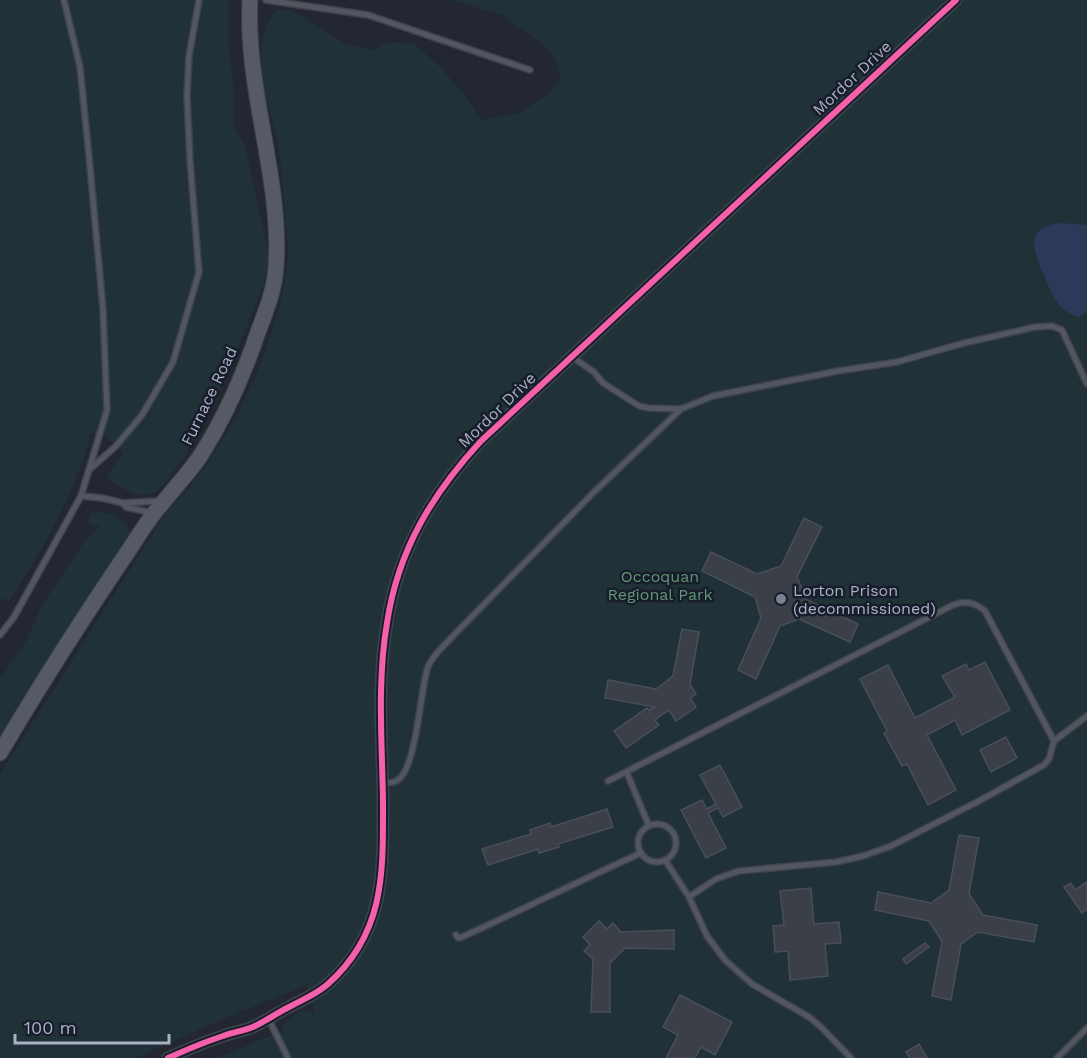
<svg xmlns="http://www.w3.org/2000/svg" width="1087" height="1058" font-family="'Work Sans',sans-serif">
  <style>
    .green { fill: #203137 }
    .water { fill: #2c3a59 }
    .building { fill: #3b3f48; stroke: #4a4e5a; stroke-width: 1.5 }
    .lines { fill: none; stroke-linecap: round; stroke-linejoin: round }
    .service-casing { stroke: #3f424a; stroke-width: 8 }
    .minor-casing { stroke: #3f424a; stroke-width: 13 }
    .secondary-casing { stroke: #3f424a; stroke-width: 17 }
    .service { stroke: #525660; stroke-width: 5 }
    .minor { stroke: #525660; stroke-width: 10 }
    .secondary { stroke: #565a64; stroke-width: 15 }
    .cycleway-casing { stroke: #171d2b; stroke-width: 10 }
    .cycleway { stroke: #f560ab; stroke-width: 6 }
    .poi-dot { fill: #7b8191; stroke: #171d2b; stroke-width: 2 }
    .labels { text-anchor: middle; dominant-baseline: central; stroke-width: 5; stroke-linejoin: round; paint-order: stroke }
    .street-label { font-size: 16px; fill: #aab1c5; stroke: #171d2b }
    .park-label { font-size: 16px; fill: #619673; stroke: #171d2b }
    .poi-label { font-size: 16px; fill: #aab1c5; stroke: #171d2b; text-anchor: start }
  </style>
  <rect width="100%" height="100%" fill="#232731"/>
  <g class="green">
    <path d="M0 0H228V37L234 94V126L245 146 269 255 265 281 228 374 182 460 165 483 156 492 147 495H136L109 481 107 476 123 453 108 438 91 433C75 493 44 549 9 601L3 598 0 605Z"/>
    <path d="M452 0H1087V1058H218L282 1031C284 1019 295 1015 305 1010L315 1014 307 985 235 1014 135 1058H0V774L163 517C174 504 186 492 196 479 243 417 278 337 288 259 289 246 286 231 285 218 283 194 282 169 278 146 270 103 245 49 276 10L289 9 346 44 373 50 389 42 415 44 441 68 464 94 481 120 518 113 548 95 560 79 556 60 545 46 502 15Z"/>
    <path d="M93 510C108 513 128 517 130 535L0 740V679L25 643 41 607 87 538 100 526 90 525 88 521Z"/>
  </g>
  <path class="water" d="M1061 223 1087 225V311L1079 317C1058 312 1051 293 1044 275 1033 251 1024 226 1061 223Z"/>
  <g class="building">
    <polygon points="804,518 822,527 797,577 807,600 858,624 850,642 799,619 780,626 756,679 738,670 761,618 755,597 702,571 711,552 757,574 781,566"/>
    <polygon points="682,629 699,632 690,684 696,694 690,698 696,707 676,721 669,710 655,720 659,725 626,748 614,731 647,708 649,710 655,707 605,698 608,680 656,689 673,676"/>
    <polygon points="985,662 1010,710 962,735 955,720 927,735 956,790 928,805 907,764 902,766 884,733 887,731 860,679 888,665 915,718 955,697 942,676 966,664 969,670"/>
    <polygon points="1006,737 1017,758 991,772 980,750"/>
    <polygon points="720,765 742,807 723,817 718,808 708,813 726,848 706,858 681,810 702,800 707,809 716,804 700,775"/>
    <polygon points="607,809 613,827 558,844 559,847 539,853 538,849 488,865 482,849 531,834 530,830 550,823 551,827"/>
    <polygon points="959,835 979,838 969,894 983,915 1037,925 1034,942 978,932 961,944 951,1000 932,996 942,941 929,921 875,910 878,892 931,903 949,890"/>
    <polygon points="1087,882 1087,909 1082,913 1064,887 1071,883 1075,890"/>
    <polygon points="811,888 814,924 839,922 841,943 825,944 828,976 790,980 788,951 775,952 773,926 784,925 780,891"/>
    <polygon points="599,921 607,929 613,923 621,932 674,930 674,949 625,948 610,963 610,1012 591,1012 593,959 584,951 590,945 583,937"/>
    <polygon points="925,943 929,947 906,964 903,959"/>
    <polygon points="680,995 732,1022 715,1055 701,1047 695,1058 666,1058 678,1035 663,1027"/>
    <polygon points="919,1044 927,1058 910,1058 906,1052"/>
  </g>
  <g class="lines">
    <g class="service-casing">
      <g id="service">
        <polyline points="266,0 368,15 530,70"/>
        <polyline points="572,357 594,372 603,383 639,406 649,408 681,409"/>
        <polyline points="89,470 116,446 142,415 173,362 199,272 190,160 187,96 189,56 199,0"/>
        <polyline points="81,496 102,498 123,503 159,501"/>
        <polyline points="123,503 126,507 152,513"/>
        <polyline points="0,635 14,617 81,496 107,410 103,309 89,156 80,67 64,0"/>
        <polyline points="1054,741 1087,716"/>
        <polyline points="627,773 649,826"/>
        <path d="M608 781 953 605C965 600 975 602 985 611L1054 741 1049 759 1044 765 977 802 891 846 863 856 836 862 739 871 716 879 689 897"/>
        <path d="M383 783C387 783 393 783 396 781 417 772 420 688 428 667 432 656 443 647 451 638L593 493 681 409 713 396 838 371 897 362 964 343 1035 327 1052 326 1062 330 1087 384"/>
        <circle cx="657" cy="843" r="19"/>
        <polyline points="665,860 689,897 707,936 725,960 752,984 809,1017 820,1026 851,1058"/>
        <path d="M456 935 458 938 462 937C522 910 581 880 641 853"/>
        <polyline points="268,1018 288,1058"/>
        <polyline points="1057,1058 1087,1028"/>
      </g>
    </g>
    <g class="minor-casing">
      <path id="minor" d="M168 1058C186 1050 204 1042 223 1036 233 1032 244 1031 253 1027 266 1021 277 1013 289 1007 302 1000 317 994 328 984 386 932 383 871 383 800 382 742 377 681 387 623 398 550 432 494 481 441L956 0"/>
    </g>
    <g class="secondary-casing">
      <path id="secondary" d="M0 753C40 685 83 618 127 553 138 537 148 519 161 505 174 488 189 473 201 455 225 417 244 374 258 332 266 311 275 289 276 266 282 177 245 90 250 0"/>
    </g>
    <use href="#service" class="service"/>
    <use href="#minor" class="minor"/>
    <use href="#secondary" class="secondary"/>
    <g class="cycleway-casing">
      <path id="cycleway" d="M168 1058C186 1050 204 1042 223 1036 233 1032 244 1031 253 1027 266 1021 277 1013 289 1007 302 1000 317 994 328 984 386 932 383 871 383 800 382 742 377 681 387 623 398 550 432 494 481 441L956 0"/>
    </g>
    <use href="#cycleway" class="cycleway"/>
  </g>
  <circle class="poi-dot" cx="781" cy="599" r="6"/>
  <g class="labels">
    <g class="street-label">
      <text transform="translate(852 78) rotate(-43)">Mordor Drive</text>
      <text transform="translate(209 396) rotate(-64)">Furnace Road</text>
      <text transform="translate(497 410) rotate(-44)">Mordor Drive</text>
    </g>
    <g class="park-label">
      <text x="660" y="576">Occoquan<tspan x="660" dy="18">Regional Park</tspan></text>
    </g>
    <g class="poi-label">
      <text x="793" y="590">Lorton Prison<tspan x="793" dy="18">(decommissioned)</tspan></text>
    </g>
  </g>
  <path d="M15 1034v9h154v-9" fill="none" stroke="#aab1c5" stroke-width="3"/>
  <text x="24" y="1034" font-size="18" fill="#aab1c5" stroke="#171d2b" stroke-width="4.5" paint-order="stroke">100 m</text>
</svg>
